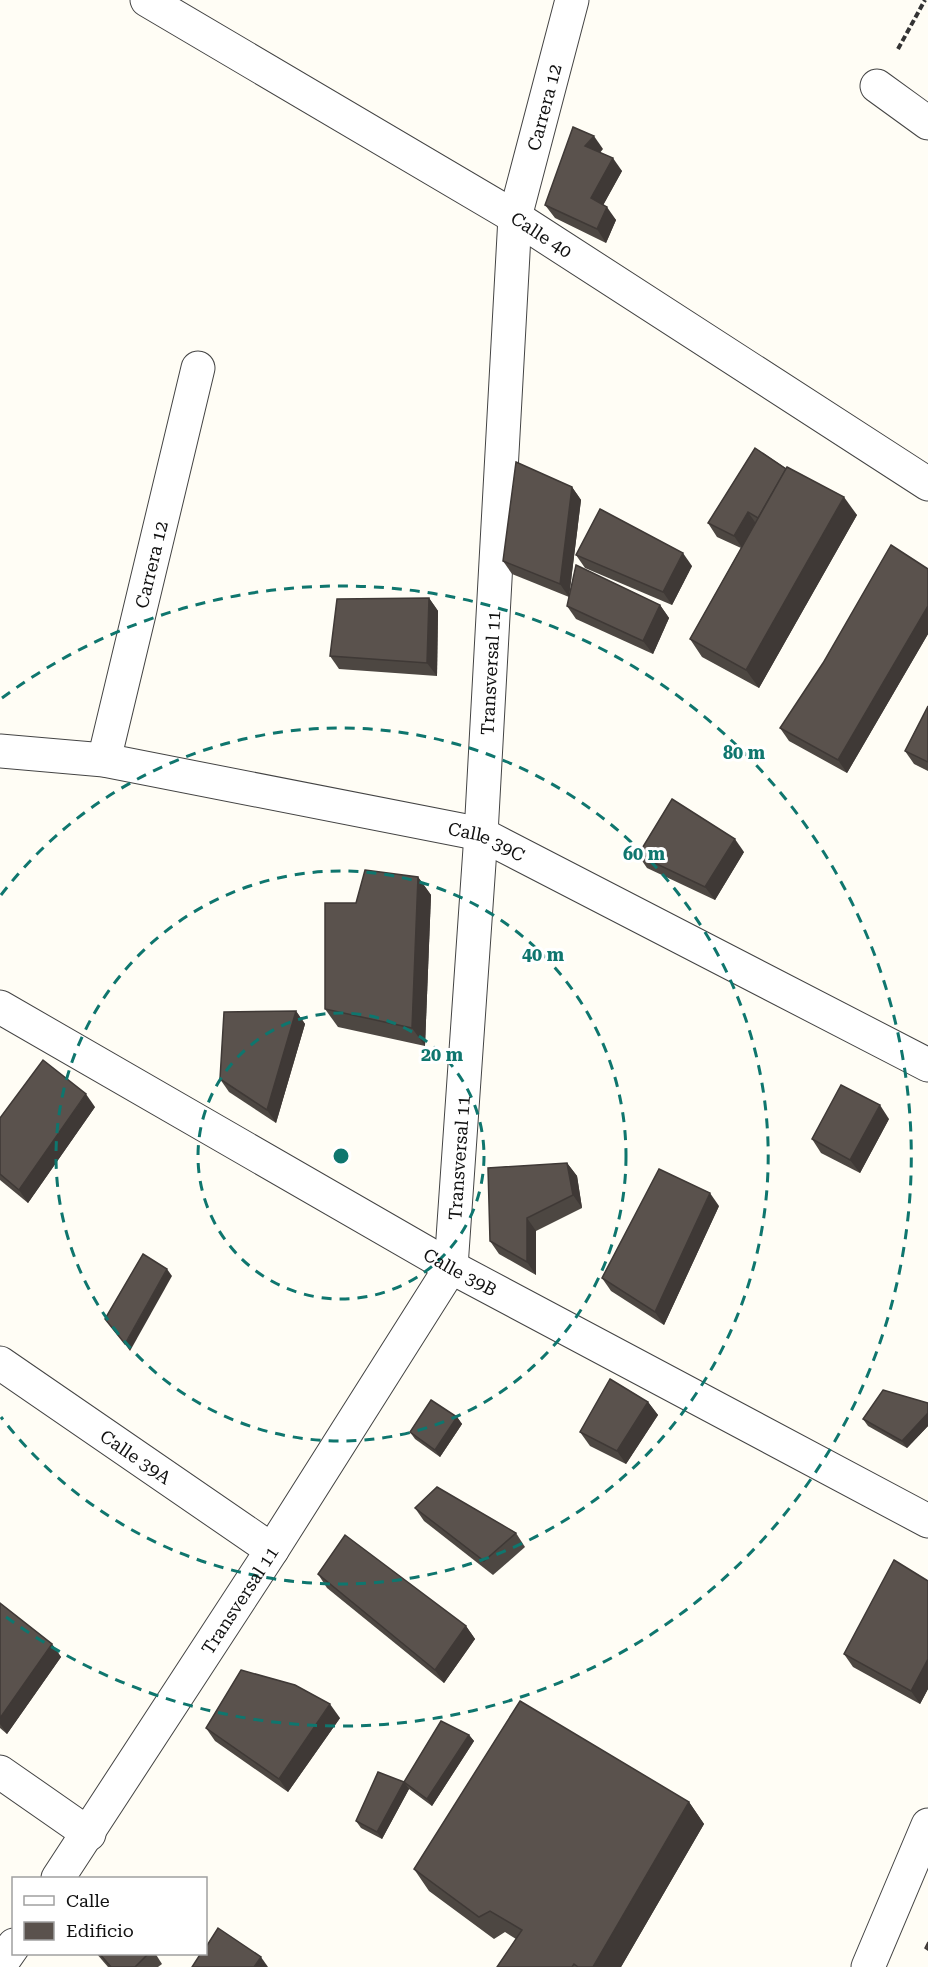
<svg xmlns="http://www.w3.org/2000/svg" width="928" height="1967" font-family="'Roboto Serif',serif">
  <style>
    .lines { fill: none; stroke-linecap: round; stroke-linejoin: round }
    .street-casing { stroke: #444; stroke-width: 35 }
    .path { stroke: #333; stroke-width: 4; stroke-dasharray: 6 3; stroke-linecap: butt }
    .street { stroke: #fff; stroke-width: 33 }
    .wall { fill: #4d4742 }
    .shaded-wall { fill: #3f3936 }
    .building { fill: #5a524d; stroke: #3f3936; stroke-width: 1.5 }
    .ring { fill: none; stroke: #0f766e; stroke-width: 3; stroke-dasharray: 10 8 }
    .labels { text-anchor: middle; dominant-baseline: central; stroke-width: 6; stroke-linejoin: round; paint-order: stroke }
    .street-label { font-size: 18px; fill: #111; stroke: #fff }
    .centre { fill: #0f766e; stroke: #fff; stroke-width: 3 }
    .ring-label { font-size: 18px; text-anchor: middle; font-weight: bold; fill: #0f766e; stroke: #fff; stroke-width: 6; stroke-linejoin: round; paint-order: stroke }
  </style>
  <rect width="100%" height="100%" fill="#fffdf5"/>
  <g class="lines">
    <g class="street-casing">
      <g id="street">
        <path id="s1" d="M147 0 515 217 928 484"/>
        <polyline points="877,86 928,123"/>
        <path id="s2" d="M0 751 104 760 481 834 928 1065"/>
        <path id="s3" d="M104 760 198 368"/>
        <path id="s4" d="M0 1007 451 1267 928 1521"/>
        <path id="s5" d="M0 1363 272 1550"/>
        <polyline points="0,1772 89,1834"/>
        <path id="s6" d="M58 1878 272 1550 451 1267 481 834 515 217 572 0"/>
        <polyline points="0,1965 14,1945"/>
        <polyline points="868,1967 928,1825"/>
      </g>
    </g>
    <polyline class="path" points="898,49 925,0"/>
    <use href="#street" class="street"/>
  </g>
  <g class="wall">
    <polygon points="603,149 600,152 622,171 603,205 616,220 606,243 555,218 545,205"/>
    <polygon points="755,448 857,515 759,688 702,657 690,639 741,548 717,537 708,523"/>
    <polygon points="572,487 581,500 569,597 512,574 503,561"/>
    <polygon points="576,555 692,566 672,605 585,568"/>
    <polygon points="928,569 928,634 847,773 789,741 780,728"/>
    <polygon points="429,598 438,611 437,676 339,669 330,656"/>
    <polygon points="660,605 669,618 653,654 576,619 567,606"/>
    <polygon points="928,706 928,771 914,764 905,751"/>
    <polygon points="744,852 715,900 647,868 638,855"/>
    <polygon points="418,877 431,895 425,1046 338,1027 325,1009 356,903"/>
    <polygon points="296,1011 305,1024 276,1123 229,1092 220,1079"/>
    <polygon points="95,1107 28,1203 0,1180 0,1118"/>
    <polygon points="889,1119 860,1173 821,1153 812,1139"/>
    <polygon points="567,1163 577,1176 582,1208 536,1231 536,1275 499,1254 490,1241"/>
    <polygon points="719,1206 664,1325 611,1291 602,1278"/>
    <polygon points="648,1402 658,1415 626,1464 590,1446 580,1432"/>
    <polygon points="928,1403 928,1426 907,1448 868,1426 863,1419"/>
    <polygon points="457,1417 462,1424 440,1457 415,1439 410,1432"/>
    <polygon points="415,1508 516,1533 525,1547 493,1575 424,1521"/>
    <polygon points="318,1574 466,1626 475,1639 444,1683 327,1588"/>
    <polygon points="928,1581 928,1689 920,1704 853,1667 844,1654"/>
    <polygon points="0,1603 52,1644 61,1657 7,1734 0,1728"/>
    <polygon points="340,1718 288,1792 215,1741 206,1728"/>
    <polygon points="469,1735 474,1741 432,1806 409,1789 382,1839 361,1828 356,1821 404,1782"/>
    <polygon points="689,1802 704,1824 621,1967 497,1967 516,1939 505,1932 494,1939 429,1891 414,1869"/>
    <polygon points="96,1953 155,1953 162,1964 158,1967 108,1967"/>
  </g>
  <g class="shaded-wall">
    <polygon points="594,136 603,149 595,159 585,146"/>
    <polygon points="613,158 622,171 600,211 591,198"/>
    <polygon points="607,207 616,220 606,243 597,229"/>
    <polygon points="572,487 581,500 569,597 560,584"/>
    <polygon points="844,497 857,515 759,688 746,670"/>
    <polygon points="748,512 757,525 743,549 734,536"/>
    <polygon points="683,553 692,566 672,605 663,592"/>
    <polygon points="429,598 438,611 437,676 427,663"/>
    <polygon points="660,605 669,618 653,654 643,641"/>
    <polygon points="928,606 928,634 847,773 838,760"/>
    <polygon points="735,839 744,852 715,900 705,887"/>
    <polygon points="418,877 431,895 425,1046 412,1028"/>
    <polygon points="296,1011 305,1024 276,1123 267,1110"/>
    <polygon points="86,1094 95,1107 28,1203 19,1190"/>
    <polygon points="880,1105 889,1119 860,1173 850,1160"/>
    <polygon points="567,1163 577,1176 582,1208 573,1195"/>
    <polygon points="710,1193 719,1206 664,1325 655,1312"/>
    <polygon points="527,1218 536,1231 536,1275 527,1262"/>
    <polygon points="167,1269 172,1276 130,1351 125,1344"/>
    <polygon points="648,1402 658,1415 626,1464 617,1451"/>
    <polygon points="928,1413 928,1426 907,1448 902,1441"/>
    <polygon points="457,1417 462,1424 440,1457 435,1450"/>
    <polygon points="466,1626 475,1639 444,1683 435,1670"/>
    <polygon points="52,1644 61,1657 7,1734 0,1724 0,1718"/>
    <polygon points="928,1659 928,1689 920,1704 911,1691"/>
    <polygon points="330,1704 340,1718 288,1792 279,1779"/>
    <polygon points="469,1735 474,1741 432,1806 427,1799"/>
    <polygon points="404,1782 409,1789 382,1839 377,1832"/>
    <polygon points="689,1802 704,1824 621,1967 593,1967"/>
    <polygon points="261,1957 268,1967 254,1967"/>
  </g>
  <g class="building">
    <polygon points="573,127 594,136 585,146 613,158 591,198 607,207 597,229 545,205"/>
    <polygon points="755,448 786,469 758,518 748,512 734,536 708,523"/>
    <polygon points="516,462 572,487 560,584 503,561"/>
    <polygon points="787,467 844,497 746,670 690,639"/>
    <polygon points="600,509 683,553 663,592 576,555"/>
    <polygon points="891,545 928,569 928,606 838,760 780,728 823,663"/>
    <polygon points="576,565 660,605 643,641 567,606"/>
    <polygon points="429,598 427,663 330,656 337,599"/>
    <polygon points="928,706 928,762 905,751"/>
    <polygon points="672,799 735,839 705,887 638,855"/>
    <polygon points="365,870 418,877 412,1028 325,1009 325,903 356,903"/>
    <polygon points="296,1011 267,1110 220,1079 224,1012"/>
    <polygon points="43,1060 86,1094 19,1190 0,1174 0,1118"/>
    <polygon points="841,1085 880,1105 850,1160 812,1139"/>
    <polygon points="567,1163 573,1195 527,1218 527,1262 490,1241 488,1168"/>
    <polygon points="659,1169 710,1193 655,1312 602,1278"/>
    <polygon points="143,1254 167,1269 125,1344 105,1319"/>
    <polygon points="610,1379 648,1402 617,1451 580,1432"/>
    <polygon points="883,1390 928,1403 928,1413 902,1441 863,1419"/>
    <polygon points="431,1400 457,1417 435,1450 410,1432"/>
    <polygon points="437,1487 516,1533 484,1561 415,1508"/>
    <polygon points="345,1535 466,1626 435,1670 318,1574"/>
    <polygon points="894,1560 928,1581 928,1659 911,1691 844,1654"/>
    <polygon points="0,1603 52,1644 0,1718"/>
    <polygon points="241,1670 295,1685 330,1704 279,1779 206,1728"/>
    <polygon points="520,1701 689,1802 593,1967 578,1967 574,1964 572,1967 497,1967 522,1930 490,1911 479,1917 414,1869"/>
    <polygon points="441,1721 469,1735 427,1799 404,1782"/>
    <polygon points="378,1772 404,1782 377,1832 356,1821"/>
    <polygon points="218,1928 261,1957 254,1967 192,1967 201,1953 206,1953 206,1947"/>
    <polygon points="928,1942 928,1950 925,1948"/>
    <polygon points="99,1953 149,1953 135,1967 111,1967"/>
  </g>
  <g class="ring">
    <circle cx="341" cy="1156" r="143"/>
    <circle cx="341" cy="1156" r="285"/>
    <path d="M1 895A428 428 0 1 1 1 1417"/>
    <path d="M2 698A570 570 0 1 1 2 1614"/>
  </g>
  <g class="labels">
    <g class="street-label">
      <text stroke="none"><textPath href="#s6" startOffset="1892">Carrera 12</textPath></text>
      <text stroke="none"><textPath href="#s1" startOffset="459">Calle 40</textPath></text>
      <text stroke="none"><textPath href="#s3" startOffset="201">Carrera 12</textPath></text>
      <text stroke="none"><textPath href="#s6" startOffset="1322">Transversal 11</textPath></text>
      <text stroke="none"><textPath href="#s2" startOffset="496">Calle 39C</textPath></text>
      <text stroke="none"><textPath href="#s6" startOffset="836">Transversal 11</textPath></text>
      <text stroke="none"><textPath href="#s4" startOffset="531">Calle 39B</textPath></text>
      <text stroke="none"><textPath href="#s5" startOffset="165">Calle 39A</textPath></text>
      <text stroke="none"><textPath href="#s6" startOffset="332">Transversal 11</textPath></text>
    </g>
  </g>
  <circle cx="341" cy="1156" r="9" class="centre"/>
  <g class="ring-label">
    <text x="744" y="759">80 m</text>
    <text x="644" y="860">60 m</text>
    <text x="543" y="961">40 m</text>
    <text x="442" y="1061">20 m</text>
  </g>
  <rect x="12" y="1877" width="195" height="78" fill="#ffffff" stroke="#a0a0a0" stroke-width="1.5"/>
  <rect x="24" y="1896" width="30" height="9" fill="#ffffff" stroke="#a0a0a0" stroke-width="1.5"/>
  <text x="66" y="1907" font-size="18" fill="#111111">Calle</text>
  <rect x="24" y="1922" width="30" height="18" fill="#5a524d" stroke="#a0a0a0" stroke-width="1.5"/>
  <text x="66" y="1937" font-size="18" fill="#111111">Edificio</text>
</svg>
